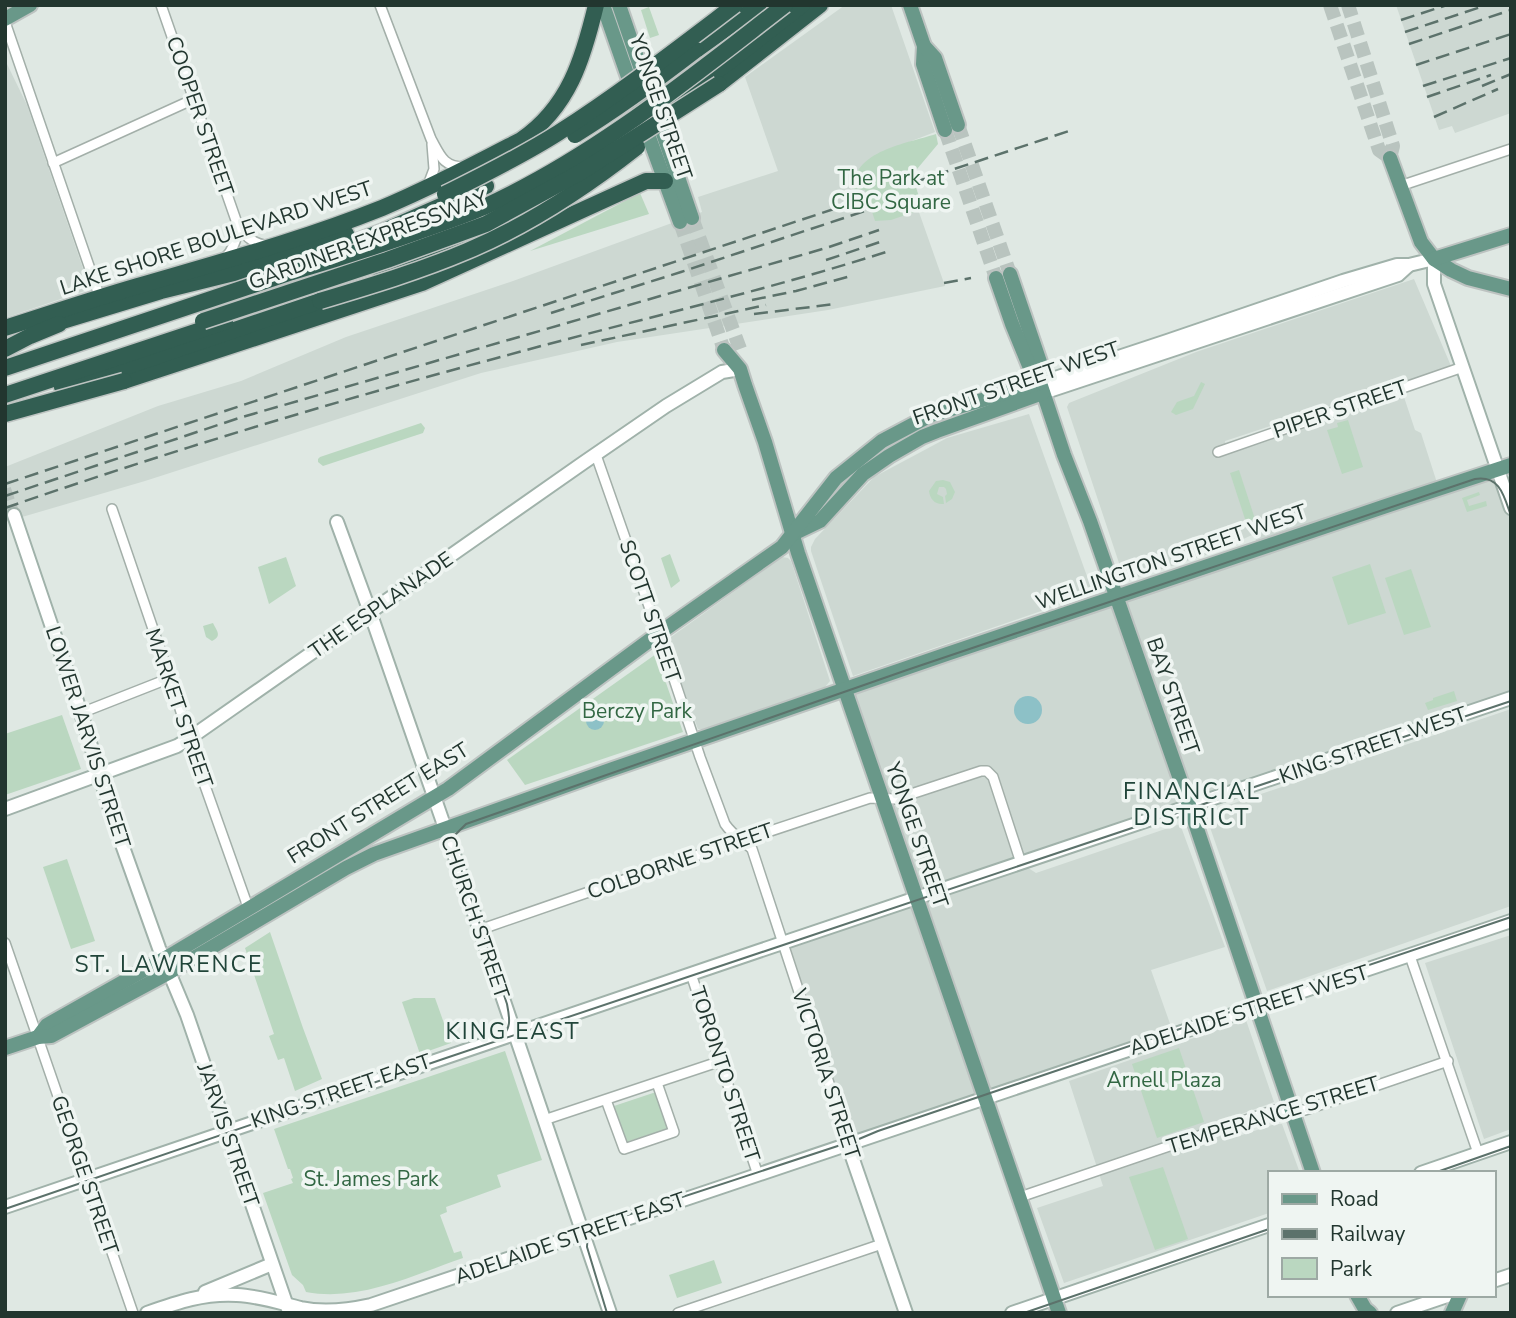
<svg xmlns="http://www.w3.org/2000/svg" width="1516" height="1318" font-family="'Nunito Sans',sans-serif">
  <style>
    .built { fill: #cdd8d2 }
    .green { fill: #bad7c0 }
    .water { fill: #8dc1c7 }
    .lines { fill: none; stroke-linecap: round; stroke-linejoin: round }
    .secondary-tunnel { stroke: #b9c4bf; stroke-width: 12; stroke-dasharray: 12 6; stroke-linecap: butt }
    .primary-tunnel { stroke: #b9c4bf; stroke-width: 14; stroke-dasharray: 14 7; stroke-linecap: butt }
    .street-casing { stroke: #a3afa9; stroke-width: 12 }
    .secondary-casing { stroke: #a0b2aa; stroke-width: 16 }
    .primary-casing { stroke: #bdc3c1; stroke-width: 18 }
    .highway-casing { stroke: #bdc3c1; stroke-width: 19 }
    .street { stroke: #fff; stroke-width: 9 }
    .secondary { stroke: #fff; stroke-width: 12 }
    .primary { stroke: #699889; stroke-width: 14 }
    .highway { stroke: #325e52; stroke-width: 16 }
    .tram { stroke: #5c726b; stroke-width: 2 }
    .rail { stroke: #5c726b; stroke-width: 2.5; stroke-dasharray: 14 7; stroke-linecap: butt }
    .highway-bridge-casing { stroke: #bdc3c1; stroke-width: 19; stroke-linecap: butt }
    .highway-bridge { stroke: #325e52; stroke-width: 16 }
    .labels { text-anchor: middle; dominant-baseline: central; stroke-width: 7; stroke-linejoin: round; paint-order: stroke }
    .street-label { font-size: 21px; fill: #22362f; stroke: #eff5f2 }
    .park-label { font-size: 21px; fill: #326743; stroke: #eff5f2 }
    .neighbourhood-label { font-size: 23px; letter-spacing: 2px; fill: #21453a; stroke: #eff5f2 }
  </style>
  <rect width="100%" height="100%" fill="#dfe8e3"/>
  <g class="built">
    <polygon points="845,5 891,5 935,132 896,147 945,286 828,310 617,342 481,373 145,481 5,522 5,467 158,406 241,381 346,337 513,281 702,212 698,197 778,171 745,77"/>
    <polygon points="1396,5 1511,5 1511,113 1455,133 1452,126 1439,130"/>
    <polygon points="5,60 27,105 90,289 5,318"/>
    <polygon points="1414,279 1451,366 1225,441 1226,447 1401,388 1415,430 1421,433 1439,489 1497,470 1511,508 1511,698 1022,864 1036,873 1180,824 1225,947 1151,970 1174,1035 848,1145 783,944 917,899 846,689 1259,549 1254,534 1218,551 1125,581 1067,407 1069,403 1196,352"/>
    <polygon points="1029,414 1093,593 853,676 811,551 811,547 815,539 874,477 947,438"/>
    <polygon points="782,557 788,558 791,561 830,681 825,687 703,729 698,729 668,646 668,641 671,637"/>
    <polygon points="1511,709 1511,906 1267,991 1205,813"/>
    <polygon points="1511,935 1511,1129 1484,1139 1425,963"/>
    <polygon points="1246,1020 1274,1102 1236,1116 1242,1135 1275,1124 1282,1124 1300,1173 1269,1173 1269,1213 1064,1283 1037,1208 1103,1186 1069,1081"/>
  </g>
  <g class="green">
    <polygon points="649,7 659,35 650,38 641,10"/>
    <path d="M936 134 938 144 912 175 923 209 891 220 875 221 865 190 852 189C855 150 905 144 936 134Z"/>
    <polygon points="640,193 649,214 530,251"/>
    <polygon points="1201,382 1205,384 1193,409 1176,415 1171,412 1177,402 1194,396"/>
    <polygon points="1348,420 1363,467 1342,474 1327,430 1338,427 1337,423"/>
    <polygon points="421,423 425,428 423,433 323,466 318,462 318,459 320,457"/>
    <polygon points="1239,470 1255,519 1246,522 1230,473"/>
    <path d="M943 480 950 482 955 492 952 499 946 503 945 496 947 494 946 489 944 487H939L937 494 943 497 944 504C935 505 930 499 929 491L936 481Z"/>
    <polygon points="1479,492 1480,495 1467,500 1469,506 1486,501 1487,506 1467,512 1462,498"/>
    <polygon points="670,554 680,581 671,588 661,558"/>
    <polygon points="286,557 296,586 269,604 258,567"/>
    <polygon points="1370,564 1386,613 1348,625 1332,577"/>
    <polygon points="1411,569 1431,627 1404,635 1385,578"/>
    <path d="M213 623C216 630 223 636 212 641L206 637 203 626Z"/>
    <polygon points="656,654 683,732 525,785 507,760"/>
    <polygon points="1454,691 1457,701 1428,710 1425,703 1433,700 1433,698"/>
    <polygon points="62,715 81,769 5,795 5,734"/>
    <polygon points="67,859 95,941 71,949 43,867"/>
    <polygon points="270,932 303,1028 322,1079 295,1091 284,1058 278,1060 269,1036 274,1034 245,948"/>
    <polygon points="414,998 435,998 451,1043 420,1054 402,1002"/>
    <polygon points="1179,1048 1204,1122 1157,1138 1132,1064"/>
    <path d="M505 1051 542 1160 497 1175 501 1187 446 1207 447 1212 440 1215 454 1253 461 1251 463 1258C413 1275 360 1302 306 1292L303 1285 292 1275 263 1193 293 1183 291 1179 293 1178 290 1169H288L274 1129Z"/>
    <polygon points="656,1092 670,1128 629,1141 627,1143 614,1106"/>
    <polygon points="1163,1167 1188,1239 1155,1250 1129,1177"/>
    <polygon points="714,1260 722,1283 677,1298 669,1275"/>
  </g>
  <g class="water">
    <circle cx="1028" cy="710" r="14"/>
    <circle cx="595" cy="721" r="9"/>
  </g>
  <g class="lines">
    <polyline class="secondary-tunnel" points="5,489 14,515"/>
    <g class="primary-tunnel">
      <polyline points="1330,5 1379,150 1390,158 1393,146 1348,5"/>
      <polyline points="958,125 1010,274"/>
      <polyline points="945,130 996,278"/>
      <polyline points="692,218 740,349"/>
      <polyline points="680,222 724,350"/>
    </g>
    <g class="street-casing">
      <g id="street">
        <path d="M161 5 238 226C247 238 253 243 268 246"/>
        <path d="M380 5 431 139C440 155 443 167 464 167"/>
        <polyline points="5,22 100,298"/>
        <polyline points="53,163 194,99"/>
        <polyline points="428,185 434,169 432,144"/>
        <polyline points="1400,186 1511,149"/>
        <path d="M224 259C234 250 237 239 238 226"/>
        <polyline points="1218,452 1463,367"/>
        <path d="M596 455 664 649 700 757 725 824C734 837 742 839 752 849L845 1132 848 1145"/>
        <polyline points="112,509 178,702 193,752 248,907"/>
        <polyline points="81,713 170,678"/>
        <polyline points="479,930 635,876 870,798 896,799 981,771 987,771 993,777 1021,863"/>
        <polyline points="5,943 133,1313"/>
        <polyline points="1410,956 1478,1153"/>
        <polyline points="691,974 758,1175"/>
        <polyline points="606,1100 624,1149 674,1132 657,1083"/>
        <polyline points="544,1120 721,1061"/>
        <polyline points="1020,1197 1275,1110 1305,1110 1448,1061"/>
        <polyline points="678,1313 882,1244"/>
      </g>
    </g>
    <g class="secondary-casing">
      <g id="secondary">
        <polyline points="1040,383 1167,341 1343,281 1397,265 1409,265 1434,259 1434,284 1511,508"/>
        <polyline points="1043,393 1398,275 1409,265"/>
        <polyline points="14,515 81,713 114,822 159,948 187,1015 288,1309"/>
        <polyline points="337,522 370,612 445,828 610,1313"/>
        <polyline points="5,809 177,746 190,738 583,463 666,406 722,372 740,369"/>
        <polyline points="848,1145 906,1313"/>
        <polyline points="1421,1173 1511,1142"/>
        <path d="M5 1207C506 1033 1009 869 1511 698"/>
        <polyline points="1493,1281 1511,1275"/>
        <polyline points="205,1292 272,1264"/>
        <path d="M147 1313C178 1302 204 1293 237 1295 259 1296 280 1303 301 1308 325 1313 348 1310 371 1305L1511 921"/>
        <polyline points="1012,1313 1269,1225"/>
        <polyline points="1397,1313 1450,1295"/>
      </g>
    </g>
    <g class="primary-casing">
      <g id="primary">
        <polyline points="603,5 650,140 680,222"/>
        <polyline points="619,5 692,218"/>
        <polyline points="910,5 924,46 923,64 945,130"/>
        <polyline points="5,19 30,5"/>
        <polyline points="924,46 935,58 958,125"/>
        <polyline points="1390,158 1421,242 1434,259 1451,270 1468,278 1511,289"/>
        <polyline points="1434,259 1511,235"/>
        <polyline points="1010,274 1041,365 1040,383"/>
        <polyline points="996,278 1012,324 1030,368 1040,383 1064,455 1090,521 1189,805 1313,1173"/>
        <polyline points="724,350 740,369 745,385 765,442 798,553 1059,1313"/>
        <polyline points="793,534 820,521 863,474 889,456 922,437 937,431 1043,393"/>
        <polyline points="38,1037 47,1025 176,952 448,789 658,634 782,547 836,478 882,441 931,415 1040,383"/>
        <polyline points="5,1048 38,1037 51,1036 170,972 346,868 374,854 604,772 947,654 1383,507 1511,465"/>
        <polyline points="1357,1295 1365,1309 1370,1313"/>
        <polyline points="1452,1313 1460,1295"/>
      </g>
    </g>
    <g class="highway-casing">
      <g id="highway">
        <polyline points="696,50 759,5"/>
        <polyline points="719,84 820,5"/>
        <polyline points="650,119 733,59 802,5"/>
        <polyline points="380,270 431,253 456,240"/>
        <polyline points="49,325 161,291 234,273 346,234"/>
        <path d="M5 328C49 314 93 299 138 286 220 262 302 240 382 208 430 188 475 164 521 140 569 107 583 59 596 5"/>
        <polyline points="5,349 30,336 59,324"/>
        <polyline points="5,368 292,272 337,249 384,231 486,186"/>
        <polyline points="124,381 422,283 646,181 665,181"/>
        <polyline points="62,387 99,376 320,301"/>
        <polyline points="5,395 225,322"/>
      </g>
    </g>
    <use href="#street" class="street"/>
    <use href="#secondary" class="secondary"/>
    <use href="#primary" class="primary"/>
    <use href="#highway" class="highway"/>
    <g class="tram">
      <path d="M498 1040C512 1030 510 1019 507 1004L454 848 455 835 466 824 907 670 1475 479C1500 475 1504 496 1511 516"/>
      <polyline points="1434,1173 1511,1146"/>
      <polyline points="5,1209 446,1058 1511,701"/>
      <path d="M607 1313 587 1247C587 1237 591 1229 600 1224L859 1139 878 1131 1511 917"/>
      <polyline points="1024,1313 1269,1229"/>
    </g>
    <g class="rail">
      <polyline points="1401,20 1447,5"/>
      <polyline points="1405,32 1487,5"/>
      <polyline points="1409,44 1511,10"/>
      <polyline points="1416,65 1511,34"/>
      <polyline points="1423,86 1511,58"/>
      <polyline points="1482,86 1511,74"/>
      <polyline points="1427,97 1491,75"/>
      <polyline points="1434,117 1498,89"/>
      <polyline points="915,182 1069,131"/>
      <polyline points="826,260 883,241"/>
      <polyline points="944,283 971,278"/>
      <polyline points="752,300 796,291 851,276"/>
      <polyline points="551,313 681,272 871,209"/>
      <polyline points="754,314 835,304"/>
      <polyline points="581,345 766,305"/>
      <polyline points="5,484 867,198"/>
      <polyline points="5,496 239,418 826,248 879,230"/>
      <path d="M5 508C167 452 332 402 497 358 627 322 758 293 886 252"/>
    </g>
    <g class="highway-bridge-casing">
      <g id="highway-bridge">
        <path d="M575 135C617 109 657 80 696 50"/>
        <path d="M445 194C483 175 522 156 558 133 619 94 677 49 735 5"/>
        <path d="M292 272C340 258 387 243 434 226 451 220 468 214 484 207 594 157 690 78 785 5"/>
        <path d="M320 301C370 286 420 271 467 251 529 225 585 188 637 147"/>
        <polyline points="203,321 387,260 486,224 581,172 719,84"/>
        <polyline points="5,414 124,381"/>
      </g>
    </g>
    <use href="#highway-bridge" class="highway-bridge"/>
  </g>
  <g class="labels">
    <g class="street-label">
      <text transform="translate(661 107) rotate(71)">YONGE STREET</text>
      <text transform="translate(200 116) rotate(71)">COOPER STREET</text>
      <text transform="translate(216 238) rotate(-18)">LAKE SHORE BOULEVARD WEST</text>
      <text transform="translate(368 240) rotate(-20)">GARDINER EXPRESSWAY</text>
      <text transform="translate(1016 383) rotate(-19)">FRONT STREET WEST</text>
      <text transform="translate(1340 409) rotate(-19)">PIPER STREET</text>
      <text transform="translate(1171 557) rotate(-19)">WELLINGTON STREET WEST</text>
      <text transform="translate(381 605) rotate(-35)">THE ESPLANADE</text>
      <text transform="translate(650 611) rotate(71)">SCOTT STREET</text>
      <text transform="translate(1173 696) rotate(71)">BAY STREET</text>
      <text transform="translate(179 708) rotate(71)">MARKET STREET</text>
      <text transform="translate(88 737) rotate(72)">LOWER JARVIS STREET</text>
      <text transform="translate(1373 745) rotate(-19)">KING STREET WEST</text>
      <text transform="translate(378 803) rotate(-32)">FRONT STREET EAST</text>
      <text transform="translate(917 835) rotate(71)">YONGE STREET</text>
      <text transform="translate(680 861) rotate(-19)">COLBORNE STREET</text>
      <text transform="translate(475 917) rotate(71)">CHURCH STREET</text>
      <text transform="translate(1249 1010) rotate(-18)">ADELAIDE STREET WEST</text>
      <text transform="translate(725 1074) rotate(72)">TORONTO STREET</text>
      <text transform="translate(826 1074) rotate(72)">VICTORIA STREET</text>
      <text transform="translate(341 1091) rotate(-19)">KING STREET EAST</text>
      <text transform="translate(1273 1115) rotate(-17)">TEMPERANCE STREET</text>
      <text transform="translate(228 1135) rotate(71)">JARVIS STREET</text>
      <text transform="translate(85 1175) rotate(71)">GEORGE STREET</text>
      <text transform="translate(570 1238) rotate(-19)">ADELAIDE STREET EAST</text>
    </g>
    <g class="park-label">
      <text x="891" y="178">The Park at<tspan x="891" dy="24">CIBC Square</tspan></text>
      <text x="637" y="711">Berczy Park</text>
      <text x="1164" y="1080">Arnell Plaza</text>
      <text x="371" y="1179">St. James Park</text>
    </g>
    <g class="neighbourhood-label">
      <text x="1192" y="791">FINANCIAL<tspan x="1192" dy="26">DISTRICT</tspan></text>
      <text x="169" y="964">ST. LAWRENCE</text>
      <text x="513" y="1031">KING EAST</text>
    </g>
  </g>
  <rect width="1516" height="1318" fill="none" stroke="#22362f" stroke-width="14"/>
  <rect x="1268" y="1171" width="228" height="126" fill="#eff5f2" stroke="#9da9a4" stroke-width="2"/>
  <rect x="1282" y="1194" width="35" height="10" fill="#699889" stroke="#9da9a4" stroke-width="2"/>
  <text x="1330" y="1206" font-size="21" fill="#22362f">Road</text>
  <rect x="1282" y="1229" width="35" height="10" fill="#5c726b" stroke="#9da9a4" stroke-width="2"/>
  <text x="1330" y="1241" font-size="21" fill="#22362f">Railway</text>
  <rect x="1282" y="1258" width="35" height="21" fill="#bad7c0" stroke="#9da9a4" stroke-width="2"/>
  <text x="1330" y="1276" font-size="21" fill="#22362f">Park</text>
</svg>
